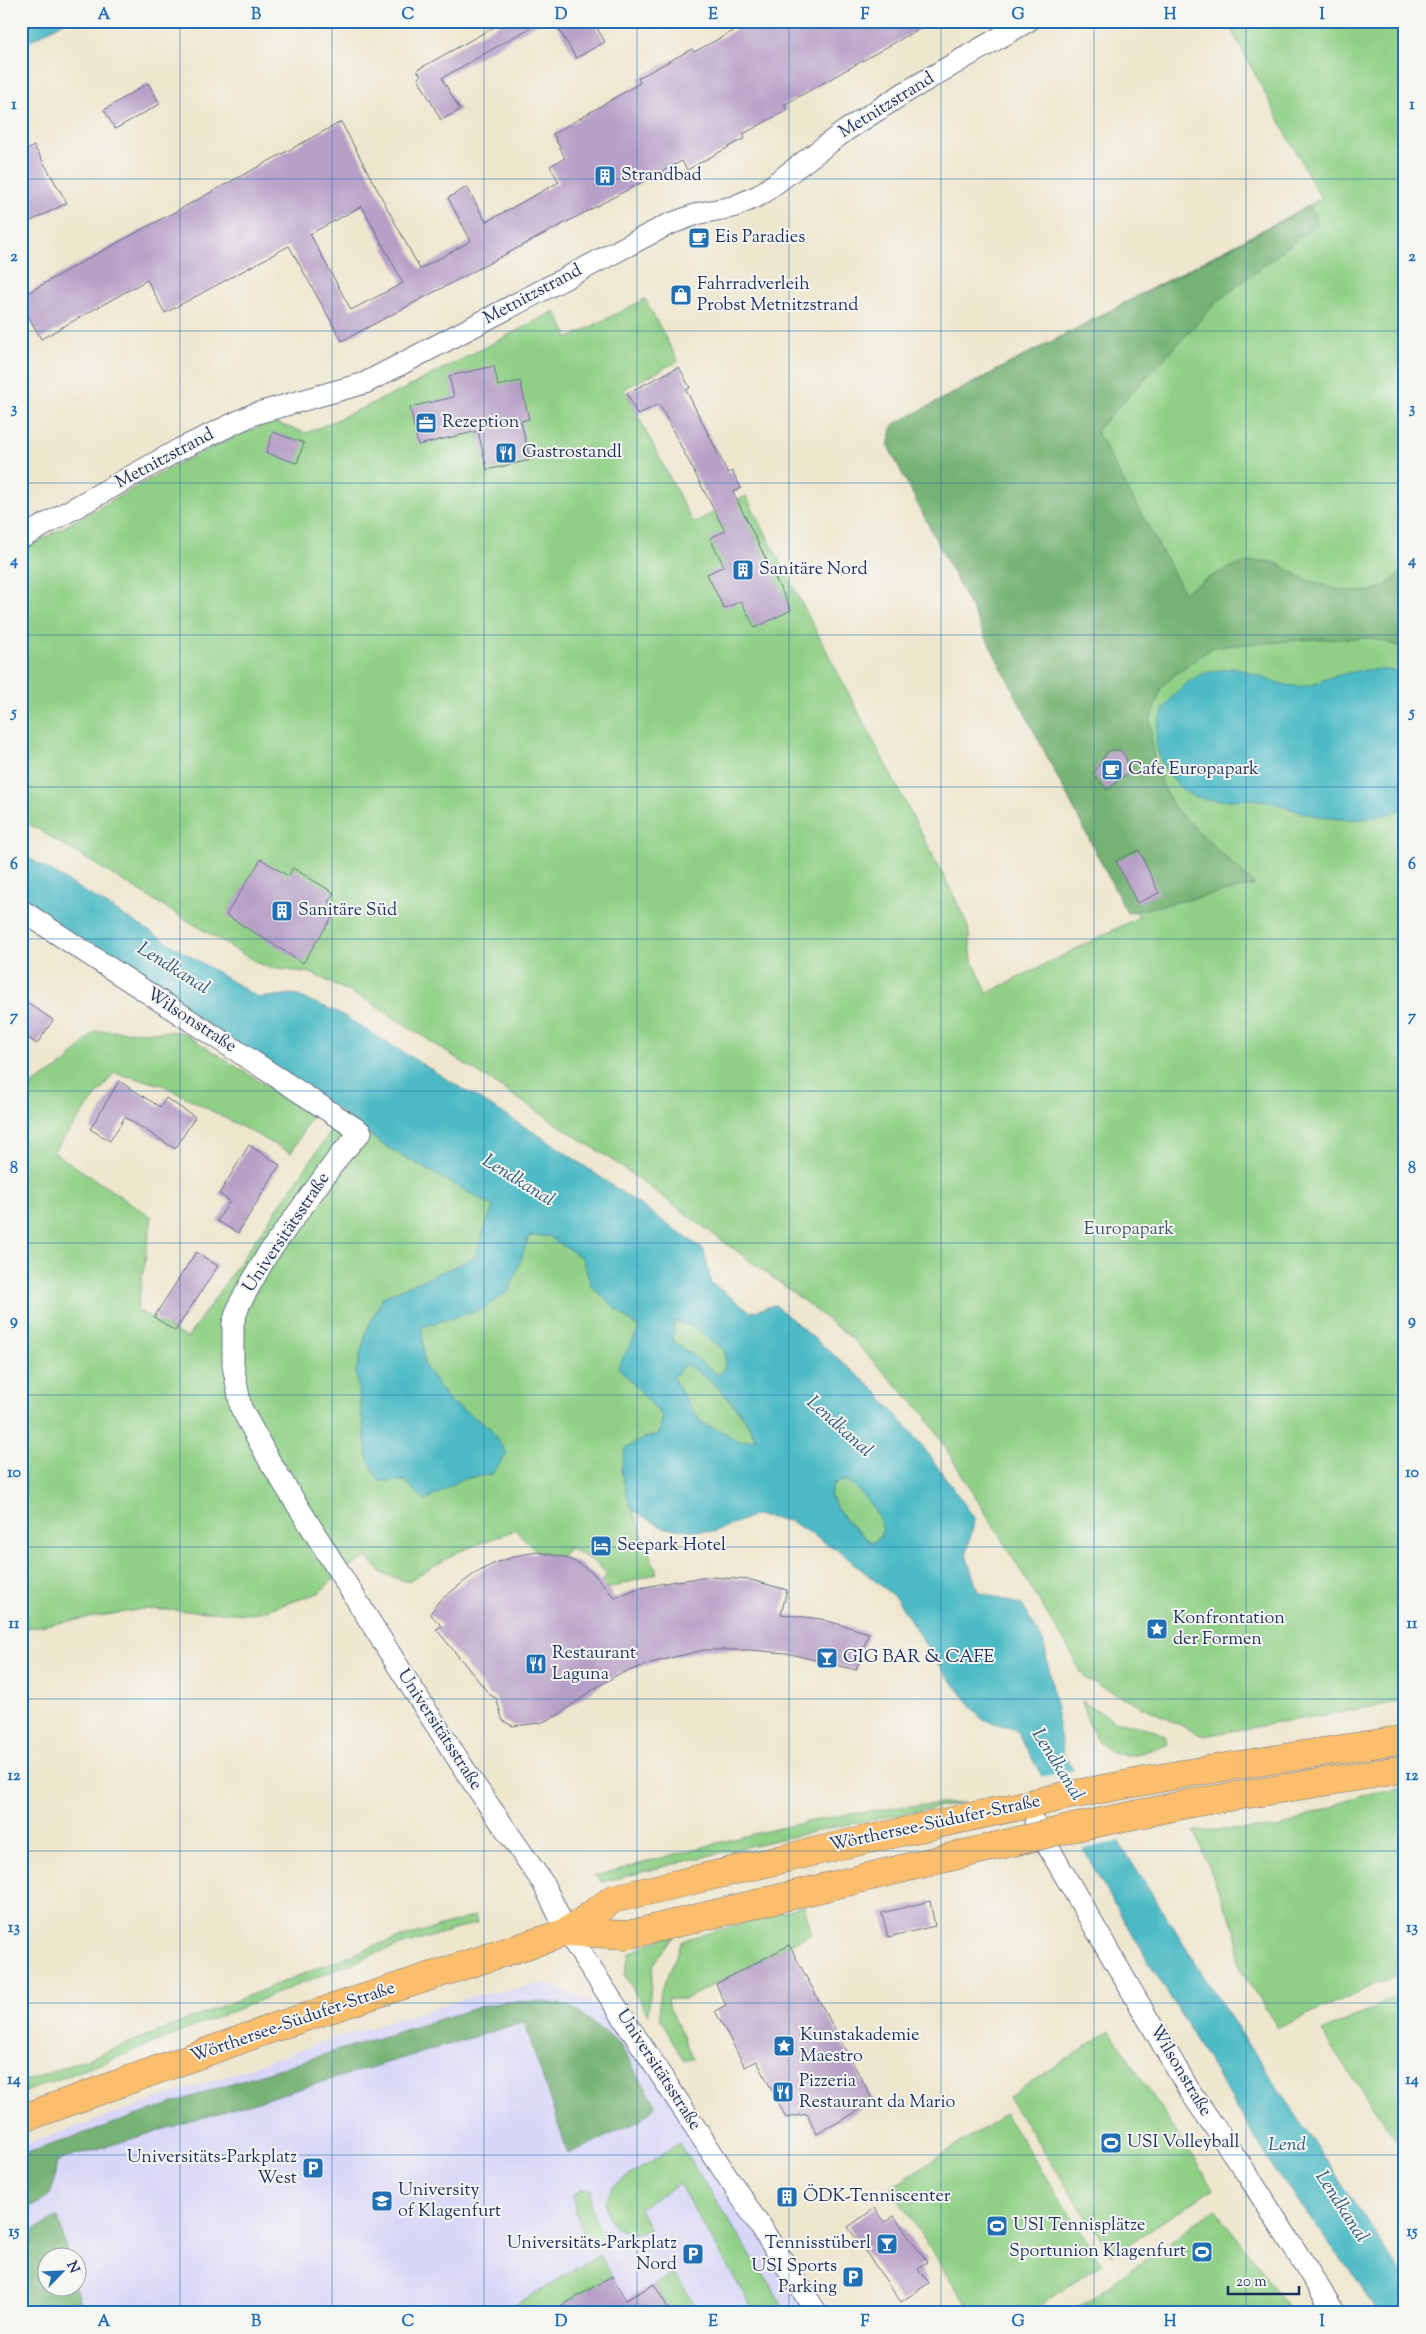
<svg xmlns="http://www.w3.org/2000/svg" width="1426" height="2334" font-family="'Sorts Mill Goudy',serif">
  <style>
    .built { fill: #d9d7f7; fill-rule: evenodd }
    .green { fill: #90d086; stroke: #568072 }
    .forest { fill: #74b273; stroke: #487068 }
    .water { fill: #4cbac5; stroke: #347492; fill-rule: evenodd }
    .pier { fill: #eee6cd }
    .building { fill: #b7a0c7; fill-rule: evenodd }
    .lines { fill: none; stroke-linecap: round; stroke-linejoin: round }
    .street-casing { stroke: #656f85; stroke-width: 23 }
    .primary-casing { stroke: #656f85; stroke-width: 29 }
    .street { stroke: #fff; stroke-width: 21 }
    .primary { stroke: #fabe6d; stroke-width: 28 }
    .primary-bridge-casing { stroke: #656f85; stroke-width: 29; stroke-linecap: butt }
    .primary-bridge { stroke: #fabe6d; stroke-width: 28 }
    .grid { fill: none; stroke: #1f6fb2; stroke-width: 1; stroke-opacity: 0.55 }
    .labels { text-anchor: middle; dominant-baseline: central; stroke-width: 4; stroke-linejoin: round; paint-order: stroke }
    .street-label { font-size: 18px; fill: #1b2f5e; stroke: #f6f6f2 }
    .poi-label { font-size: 18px; fill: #1b2f5e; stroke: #f6f6f2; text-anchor: start }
    .park-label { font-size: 18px; fill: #385768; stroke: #f6f6f2 }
    .water-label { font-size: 19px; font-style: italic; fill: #2a597d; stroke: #f6f6f2 }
    .neatline { fill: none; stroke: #1f6fb2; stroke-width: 2 }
    .grid-label { font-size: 16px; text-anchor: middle; font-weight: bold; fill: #1f6fb2 }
  </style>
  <rect width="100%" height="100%" fill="#f6f6f2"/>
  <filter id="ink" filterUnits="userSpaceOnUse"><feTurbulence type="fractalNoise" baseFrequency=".02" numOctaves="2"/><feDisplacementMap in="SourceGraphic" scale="10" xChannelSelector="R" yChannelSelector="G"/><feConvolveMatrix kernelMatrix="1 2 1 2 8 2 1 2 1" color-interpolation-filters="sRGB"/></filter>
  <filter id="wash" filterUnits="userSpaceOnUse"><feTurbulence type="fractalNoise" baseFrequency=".0096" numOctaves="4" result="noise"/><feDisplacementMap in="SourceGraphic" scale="20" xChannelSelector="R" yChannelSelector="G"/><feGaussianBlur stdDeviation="1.12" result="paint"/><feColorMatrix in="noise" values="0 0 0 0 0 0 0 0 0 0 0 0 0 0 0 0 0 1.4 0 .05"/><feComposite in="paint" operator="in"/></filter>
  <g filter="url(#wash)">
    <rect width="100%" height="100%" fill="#eee6cd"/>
    <path class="built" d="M546 1983 590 2002 624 2029 817 2313H21V2146L338 2037 474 1996ZM48 2256H78V2286H48Z"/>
    <g class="green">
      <polygon points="1227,21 1405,21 1405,1701 1203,1736 1086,1679 1074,1662 1076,1661 926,1416 852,1339 791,1291 615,1162 370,1002 311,973 270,968 254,961 21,819 21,551 183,461 246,432 272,422 307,433 400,391 555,311 569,338 645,299 678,361 624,389 693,523 746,496 955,898 968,927 972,960 988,993 1139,917 893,425 1321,199"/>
      <path d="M95 1031 182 1032 312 1115 291 1153 163 1085 114 1073 53 1152 152 1217 137 1310 187 1338 343 1114 383 1145 494 1206 474 1258 383 1297 367 1330 356 1372 368 1459 379 1480 405 1481 425 1501 462 1479 492 1474 490 1428 449 1401 424 1365 422 1326 484 1308 529 1236H548L583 1258 592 1287 639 1329 619 1367 663 1417 659 1434 644 1438 628 1498 657 1573 608 1589 602 1581 607 1574C595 1561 584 1555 568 1548L563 1557 538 1552 515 1530 458 1552 408 1582 382 1573 367 1557 340 1573 319 1593 253 1614 143 1609 21 1629V1091L65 1064Z"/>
      <polygon points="674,1321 695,1327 725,1351 725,1367 718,1376 673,1341"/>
      <polygon points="685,1364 715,1383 744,1418 756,1439 738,1441 720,1430 703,1424 691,1409 673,1378"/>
      <path d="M847 1480C865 1495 874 1507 883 1528L880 1537 872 1543 845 1520 830 1496 833 1484Z"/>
      <path d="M1082 1701 1115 1721 1151 1729 1165 1736 1167 1744C1157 1747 1147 1752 1137 1754 1102 1762 1088 1729 1082 1701Z"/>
      <polygon points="1405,1787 1405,1971 1278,2028 1239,1967 1237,1935 1194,1831 1277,1828 1362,1795"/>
      <path d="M965 1803C843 1823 723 1851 603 1882L595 1876C715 1844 840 1805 965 1803Z"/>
      <polygon points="804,1906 812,1933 686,1999 666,1999 693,2059 683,2060 660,2018 659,1995 683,1940"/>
      <polygon points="475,1916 477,1923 377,1953 119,2057 21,2093 21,2083 116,2048 376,1945"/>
      <polygon points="676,1934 653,1965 648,2015 625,1976 629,1954 649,1943"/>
      <polygon points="1405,1993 1405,2154 1322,2032"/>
      <polygon points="1110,2031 1213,2188 1112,2255 1008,2097"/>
      <polygon points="1005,2114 1102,2264 1027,2313 972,2313 891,2188"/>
      <polygon points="679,2143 788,2313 755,2313 679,2184 639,2208 651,2230 631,2234 615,2227 607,2215 605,2202 612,2187"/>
      <path d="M583 2189 592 2190C589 2208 595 2228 611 2238L606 2243 590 2246 576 2213 573 2195Z"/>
      <polygon points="1216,2209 1292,2313 1070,2313"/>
      <polygon points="600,2255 612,2276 549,2313 501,2313"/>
      <polygon points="672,2275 678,2278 700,2313 671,2313 654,2284"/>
    </g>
    <g class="forest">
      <path d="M1310 206 1318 223 1218 301 1096 431 1184 592C1209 578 1234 560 1265 561 1278 561 1288 570 1299 576 1321 586 1354 597 1378 589 1388 586 1397 575 1405 568V648L1372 638 1315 639 1213 647 1177 673 1162 686 1150 721 1154 763 1164 788 1176 810 1255 885 1127 913 888 446 893 425Z"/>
      <path d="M536 2001 569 2005 618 2042 656 2105 640 2121 568 2154 524 2022 57 2161C51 2196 57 2197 21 2210V2155L232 2083 479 2007 504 2002Z"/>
      <polygon points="58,2217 68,2256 48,2256 48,2286 76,2287 84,2313 21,2313 21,2237"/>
    </g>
    <g class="water">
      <polygon points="21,21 66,21 21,46"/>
      <path d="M1234 668C1259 674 1281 689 1308 686 1314 685 1320 681 1326 679 1351 671 1378 665 1405 674V808C1371 823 1332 822 1297 811 1285 807 1273 802 1260 800 1237 797 1210 806 1189 794 1180 789 1174 781 1168 772 1141 737 1164 694 1200 675 1210 671 1223 670 1234 668Z"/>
      <path d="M21 853 259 998 293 994 337 1012 553 1144 704 1250 711 1283 751 1312 775 1305 875 1390 924 1448 975 1519 966 1555 978 1592 1022 1605 1043 1641 1052 1683 1063 1754 1217 1997 1405 2278V2313H1378L1361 2286 1272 2166 1117 1909 1016 1730 982 1719 937 1663 897 1599 839 1551 790 1521 755 1515 713 1532 664 1528 634 1511 628 1498 621 1470 625 1449 644 1438 659 1434 663 1417 618 1367 639 1329 592 1287 582 1258 548 1236H529L510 1290 484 1308 422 1327 424 1365 449 1401 490 1428 507 1454 492 1474 462 1479 425 1501 405 1481H379L368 1459 356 1372 367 1330 383 1297 474 1258 493 1206 383 1145 343 1114 21 901ZM674 1321 695 1327 725 1351V1367L718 1375 673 1341ZM685 1364C714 1380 742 1408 756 1439L738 1441 720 1430 703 1424 691 1409 673 1378ZM847 1480C865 1495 874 1507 883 1528L880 1537 872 1543 845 1520 830 1497 833 1484Z"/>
    </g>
    <polygon class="pier" points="1076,1770 1121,1841 1080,1849 1039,1777"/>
    <g id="blocks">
      <g class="building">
        <polygon points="505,21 542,21 442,78 460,110 441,120 418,78 421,76 417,70"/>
        <polygon points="554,21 593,21 605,42 576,58"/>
        <path d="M752 21H933L784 105 787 110 743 134 745 138 687 170 682 161 342 341 289 246 165 313 147 280 41 339 21 303V297L69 269 341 122 420 269 471 241 448 198 467 187 486 222 559 182 550 166 565 158 553 134 640 83 638 78 692 49 694 52ZM362 206 403 283 351 310 310 234Z"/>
        <polygon points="148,83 160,104 115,129 104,110"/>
        <polygon points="34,146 67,203 21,226 21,153"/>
        <polygon points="494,366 498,386 520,381 529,419 521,421 530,460 487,470 478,431 418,445 410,407 454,397 449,376"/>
        <polygon points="679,367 690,388 686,390 728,473 732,471 741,488 733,492 791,610 755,628 741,601 724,609 707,574 724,566 710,538 725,531 659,404 637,415 627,393"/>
        <polygon points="273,432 304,443 297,463 266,453"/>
        <polygon points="1113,750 1120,750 1125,756 1130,771 1107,790 1093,774 1108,751"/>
        <polygon points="1139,850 1159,893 1137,903 1116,861"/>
        <polygon points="261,859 288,876 293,868 334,893 328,902 338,908 303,963 226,915"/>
        <polygon points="21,998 53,1020 37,1044 21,1033"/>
        <polygon points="119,1081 160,1107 166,1098 195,1117 175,1149 125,1117 110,1141 90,1129"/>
        <polygon points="249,1145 280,1165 238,1233 217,1221 230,1201 219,1194"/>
        <polygon points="196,1252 218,1266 175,1331 154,1317"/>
        <polygon points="538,1552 563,1557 578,1563 593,1573 615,1598 636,1589 675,1581 711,1577 751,1580 787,1590 781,1614 821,1619 869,1633 856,1670 786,1653 750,1650 704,1650 658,1661 619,1674 594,1689 557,1716 540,1723 513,1726 503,1721 496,1698 490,1695 436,1629 442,1626 430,1614 438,1602 474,1574 495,1563 519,1555"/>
        <polygon points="930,1901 935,1926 888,1937 882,1913"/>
        <polygon points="789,1945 874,2102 817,2134 807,2114 786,2118 757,2061 745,2067 715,2011 726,2005 716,1984"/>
        <polygon points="875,2208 885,2222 894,2216 927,2262 918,2268 929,2283 901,2302 848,2227"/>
        <polygon points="612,2276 626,2300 654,2284 671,2313 549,2313"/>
      </g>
    </g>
  </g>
  <g filter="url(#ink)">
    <use href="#blocks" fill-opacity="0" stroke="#656f85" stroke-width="1"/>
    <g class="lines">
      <g class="street-casing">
        <g id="street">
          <polyline points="21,538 180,449 254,414 365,383 667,225 700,213 733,207 760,195 845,131 904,93 1028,21"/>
          <polyline points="21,910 361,1132 340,1155 267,1255 240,1303 233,1323 233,1365 241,1408 269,1460 401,1671 472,1781 543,1883 567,1932 817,2313"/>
          <polyline points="1035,1824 1189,2090 1247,2174 1335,2313"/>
        </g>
      </g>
      <g class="primary-casing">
        <g id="primary">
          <polyline points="1192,1803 1405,1769"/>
          <polyline points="567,1932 627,1935 992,1847"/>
          <polyline points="21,2119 281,2025 567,1932 613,1899 838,1846 1065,1796 1188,1773 1405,1739"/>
        </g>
      </g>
      <use href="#street" class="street"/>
      <use href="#primary" class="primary"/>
      <g class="primary-bridge-casing">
        <polyline id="primary-bridge" points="992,1847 1072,1828 1192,1803"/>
      </g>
      <use href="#primary-bridge" class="primary-bridge"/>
    </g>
  </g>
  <path class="grid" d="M180 21V2313M332 21V2313M484 21V2313M637 21V2313M789 21V2313M941 21V2313M1094 21V2313M1246 21V2313M21 179H1405M21 331H1405M21 483H1405M21 635H1405M21 787H1405M21 939H1405M21 1091H1405M21 1243H1405M21 1395H1405M21 1547H1405M21 1699H1405M21 1851H1405M21 2003H1405M21 2155H1405"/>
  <defs>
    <g id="building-square" transform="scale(1.125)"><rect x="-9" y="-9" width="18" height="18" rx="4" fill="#1f6fb2" stroke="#f6f6f2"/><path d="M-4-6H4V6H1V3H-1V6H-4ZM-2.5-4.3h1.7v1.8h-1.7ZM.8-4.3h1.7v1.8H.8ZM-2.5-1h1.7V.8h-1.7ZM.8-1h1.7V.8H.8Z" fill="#fff"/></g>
    <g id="cafe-square" transform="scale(1.125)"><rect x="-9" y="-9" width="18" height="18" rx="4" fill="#1f6fb2" stroke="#f6f6f2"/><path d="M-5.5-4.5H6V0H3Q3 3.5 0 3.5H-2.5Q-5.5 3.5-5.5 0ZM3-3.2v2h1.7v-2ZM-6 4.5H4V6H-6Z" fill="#fff"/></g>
    <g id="shop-square" transform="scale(1.125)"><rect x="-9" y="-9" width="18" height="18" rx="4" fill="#1f6fb2" stroke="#f6f6f2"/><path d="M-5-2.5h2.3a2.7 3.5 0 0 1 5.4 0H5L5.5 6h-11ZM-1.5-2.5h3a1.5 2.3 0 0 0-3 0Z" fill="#fff"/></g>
    <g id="office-square" transform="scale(1.125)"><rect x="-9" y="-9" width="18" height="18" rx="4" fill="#1f6fb2" stroke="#f6f6f2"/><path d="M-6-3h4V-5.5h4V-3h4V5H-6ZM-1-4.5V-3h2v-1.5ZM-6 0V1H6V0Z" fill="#fff"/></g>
    <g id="restaurant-square" transform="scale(1.125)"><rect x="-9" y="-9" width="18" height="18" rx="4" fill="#1f6fb2" stroke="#f6f6f2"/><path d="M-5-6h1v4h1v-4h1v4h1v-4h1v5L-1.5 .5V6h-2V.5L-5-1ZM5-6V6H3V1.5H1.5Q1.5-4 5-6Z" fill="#fff"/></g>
    <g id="hotel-square" transform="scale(1.125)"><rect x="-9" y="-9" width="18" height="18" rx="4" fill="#1f6fb2" stroke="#f6f6f2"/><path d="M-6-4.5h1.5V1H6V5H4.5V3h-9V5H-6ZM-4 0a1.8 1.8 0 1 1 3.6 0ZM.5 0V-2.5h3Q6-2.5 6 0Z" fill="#fff"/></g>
    <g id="sight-square" transform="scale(1.125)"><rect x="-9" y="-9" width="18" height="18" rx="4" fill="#1f6fb2" stroke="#f6f6f2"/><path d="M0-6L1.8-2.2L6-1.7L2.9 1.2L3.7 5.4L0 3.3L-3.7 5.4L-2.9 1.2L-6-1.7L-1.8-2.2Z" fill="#fff"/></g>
    <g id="bar-square" transform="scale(1.125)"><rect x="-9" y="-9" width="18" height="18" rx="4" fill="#1f6fb2" stroke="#f6f6f2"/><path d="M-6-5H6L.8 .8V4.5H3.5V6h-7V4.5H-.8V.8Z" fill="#fff"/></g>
    <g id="stadium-square" transform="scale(1.125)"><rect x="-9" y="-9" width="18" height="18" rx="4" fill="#1f6fb2" stroke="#f6f6f2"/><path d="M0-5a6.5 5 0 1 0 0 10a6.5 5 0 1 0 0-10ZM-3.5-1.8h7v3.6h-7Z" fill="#fff"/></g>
    <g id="parking-square" transform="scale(1.125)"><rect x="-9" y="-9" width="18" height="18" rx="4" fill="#1f6fb2" stroke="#f6f6f2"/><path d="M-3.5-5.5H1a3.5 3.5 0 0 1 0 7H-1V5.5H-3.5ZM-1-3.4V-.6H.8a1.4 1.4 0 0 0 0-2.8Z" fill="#fff"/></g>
    <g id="university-square" transform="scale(1.125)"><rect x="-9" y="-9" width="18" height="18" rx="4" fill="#1f6fb2" stroke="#f6f6f2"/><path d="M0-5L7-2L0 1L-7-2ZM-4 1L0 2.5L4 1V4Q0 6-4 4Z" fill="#fff"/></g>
  </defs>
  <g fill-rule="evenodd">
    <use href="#building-square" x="605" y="176"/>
    <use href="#cafe-square" x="699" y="238"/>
    <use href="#shop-square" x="681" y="295"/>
    <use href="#office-square" x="426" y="423"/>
    <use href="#restaurant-square" x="506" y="453"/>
    <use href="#building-square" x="743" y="570"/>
    <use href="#cafe-square" x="1112" y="770"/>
    <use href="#building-square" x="282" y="911"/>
    <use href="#hotel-square" x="601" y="1546"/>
    <use href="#sight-square" x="1157" y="1629"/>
    <use href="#bar-square" x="827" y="1658"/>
    <use href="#restaurant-square" x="536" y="1664"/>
    <use href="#sight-square" x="784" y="2046"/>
    <use href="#restaurant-square" x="783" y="2092"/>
    <use href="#stadium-square" x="1111" y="2143"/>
    <use href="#parking-square" x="313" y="2168"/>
    <use href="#building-square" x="787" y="2197"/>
    <use href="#university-square" x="382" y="2201"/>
    <use href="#stadium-square" x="997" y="2226"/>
    <use href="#bar-square" x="887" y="2244"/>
    <use href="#stadium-square" x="1202" y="2252"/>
    <use href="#parking-square" x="693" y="2254"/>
    <use href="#parking-square" x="853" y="2277"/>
  </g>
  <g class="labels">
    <g class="street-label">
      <text transform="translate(887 106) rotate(-32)">Metnitzstrand</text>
      <text transform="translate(533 295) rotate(-28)">Metnitzstrand</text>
      <text transform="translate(165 459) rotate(-28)">Metnitzstrand</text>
      <text transform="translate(191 1021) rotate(33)">Wilsonstraße</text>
      <text transform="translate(287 1233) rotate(-56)">Universitätsstraße</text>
      <text transform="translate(439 1730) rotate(57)">Universitätsstraße</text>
      <text transform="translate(935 1824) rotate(-12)">Wörthersee-Südufer-Straße</text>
      <text transform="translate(293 2023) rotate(-19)">Wörthersee-Südufer-Straße</text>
      <text transform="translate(658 2070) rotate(57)">Universitätsstraße</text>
      <text transform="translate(1180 2071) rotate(59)">Wilsonstraße</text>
    </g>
    <g class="poi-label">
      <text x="621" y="176">Strandbad</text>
      <text x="715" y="238">Eis Paradies</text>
      <text x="697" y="285">Fahrradverleih<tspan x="697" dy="21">Probst Metnitzstrand</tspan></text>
      <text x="442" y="423">Rezeption</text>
      <text x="522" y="453">Gastrostandl</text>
      <text x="759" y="570">Sanitäre Nord</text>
      <text x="1128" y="770">Cafe Europapark</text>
      <text x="298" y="911">Sanitäre Süd</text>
      <text x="617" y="1546">Seepark Hotel</text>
      <text x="1173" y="1619">Konfrontation<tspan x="1173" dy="21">der Formen</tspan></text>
      <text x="552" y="1654">Restaurant<tspan x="552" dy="21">Laguna</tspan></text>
      <text x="843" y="1658">GIG BAR &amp; CAFE</text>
      <text x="800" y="2036">Kunstakademie<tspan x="800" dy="21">Maestro</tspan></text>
      <text x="799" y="2082">Pizzeria<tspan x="799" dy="21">Restaurant da Mario</tspan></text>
      <text x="1127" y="2143">USI Volleyball</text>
      <text x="297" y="2158" text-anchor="end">Universitäts-Parkplatz<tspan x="297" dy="21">West</tspan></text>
      <text x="398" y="2191">University<tspan x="398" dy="21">of Klagenfurt</tspan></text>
      <text x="803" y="2197">ÖDK-Tenniscenter</text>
      <text x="1013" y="2226">USI Tennisplätze</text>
      <text x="677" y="2244" text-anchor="end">Universitäts-Parkplatz<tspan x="677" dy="21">Nord</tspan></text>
      <text x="871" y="2244" text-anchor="end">Tennisstüberl</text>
      <text x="1186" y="2252" text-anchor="end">Sportunion Klagenfurt</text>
      <text x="837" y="2267" text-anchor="end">USI Sports<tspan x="837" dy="21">Parking</tspan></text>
    </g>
    <g class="park-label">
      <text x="1129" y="1230">Europapark</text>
    </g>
    <g class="water-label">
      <text transform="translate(173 969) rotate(32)">Lendkanal</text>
      <text transform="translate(518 1181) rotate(32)">Lendkanal</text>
      <text transform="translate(839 1427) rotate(42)">Lendkanal</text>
      <text transform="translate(1057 1765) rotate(58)">Lendkanal</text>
      <text x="1287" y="2145">Lend</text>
      <text transform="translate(1341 2207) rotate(57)">Lendkanal</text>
    </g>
  </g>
  <rect width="1426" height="2334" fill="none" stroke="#f6f6f2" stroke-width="55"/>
  <g transform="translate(62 2272) rotate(66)"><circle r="24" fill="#f6f6f2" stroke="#9ea6b7"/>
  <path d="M0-4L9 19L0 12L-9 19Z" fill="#1f6fb2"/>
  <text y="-8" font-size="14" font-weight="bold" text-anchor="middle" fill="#1b2f5e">N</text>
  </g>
  <path d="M1228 2286v8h71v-8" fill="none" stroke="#1b2f5e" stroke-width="2.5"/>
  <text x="1236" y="2286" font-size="15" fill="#1b2f5e" stroke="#f6f6f2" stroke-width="4" paint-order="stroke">20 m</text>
  <rect x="28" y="28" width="1370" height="2278" class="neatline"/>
  <g class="grid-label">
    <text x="104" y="19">A</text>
    <text x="256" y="19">B</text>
    <text x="408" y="19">C</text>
    <text x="561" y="19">D</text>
    <text x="713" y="19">E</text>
    <text x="865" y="19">F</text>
    <text x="1018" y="19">G</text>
    <text x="1170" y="19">H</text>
    <text x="1322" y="19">I</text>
    <text x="14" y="109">1</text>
    <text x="1412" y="109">1</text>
    <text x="14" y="261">2</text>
    <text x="1412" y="261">2</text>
    <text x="14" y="413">3</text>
    <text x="1412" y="413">3</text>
    <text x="14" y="565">4</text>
    <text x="1412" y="565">4</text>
    <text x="14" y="717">5</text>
    <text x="1412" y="717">5</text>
    <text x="14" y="869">6</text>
    <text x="1412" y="869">6</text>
    <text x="14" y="1021">7</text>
    <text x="1412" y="1021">7</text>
    <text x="14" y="1173">8</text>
    <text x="1412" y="1173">8</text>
    <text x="14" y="1325">9</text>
    <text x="1412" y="1325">9</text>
    <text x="14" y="1477">10</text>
    <text x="1412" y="1477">10</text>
    <text x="14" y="1628">11</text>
    <text x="1412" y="1628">11</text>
    <text x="14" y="1780">12</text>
    <text x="1412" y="1780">12</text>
    <text x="14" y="1932">13</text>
    <text x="1412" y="1932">13</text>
    <text x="14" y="2084">14</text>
    <text x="1412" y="2084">14</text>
    <text x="14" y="2236">15</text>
    <text x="1412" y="2236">15</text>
    <text x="104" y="2326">A</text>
    <text x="256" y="2326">B</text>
    <text x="408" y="2326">C</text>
    <text x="561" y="2326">D</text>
    <text x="713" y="2326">E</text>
    <text x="865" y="2326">F</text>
    <text x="1018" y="2326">G</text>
    <text x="1170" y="2326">H</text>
    <text x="1322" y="2326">I</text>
  </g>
</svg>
